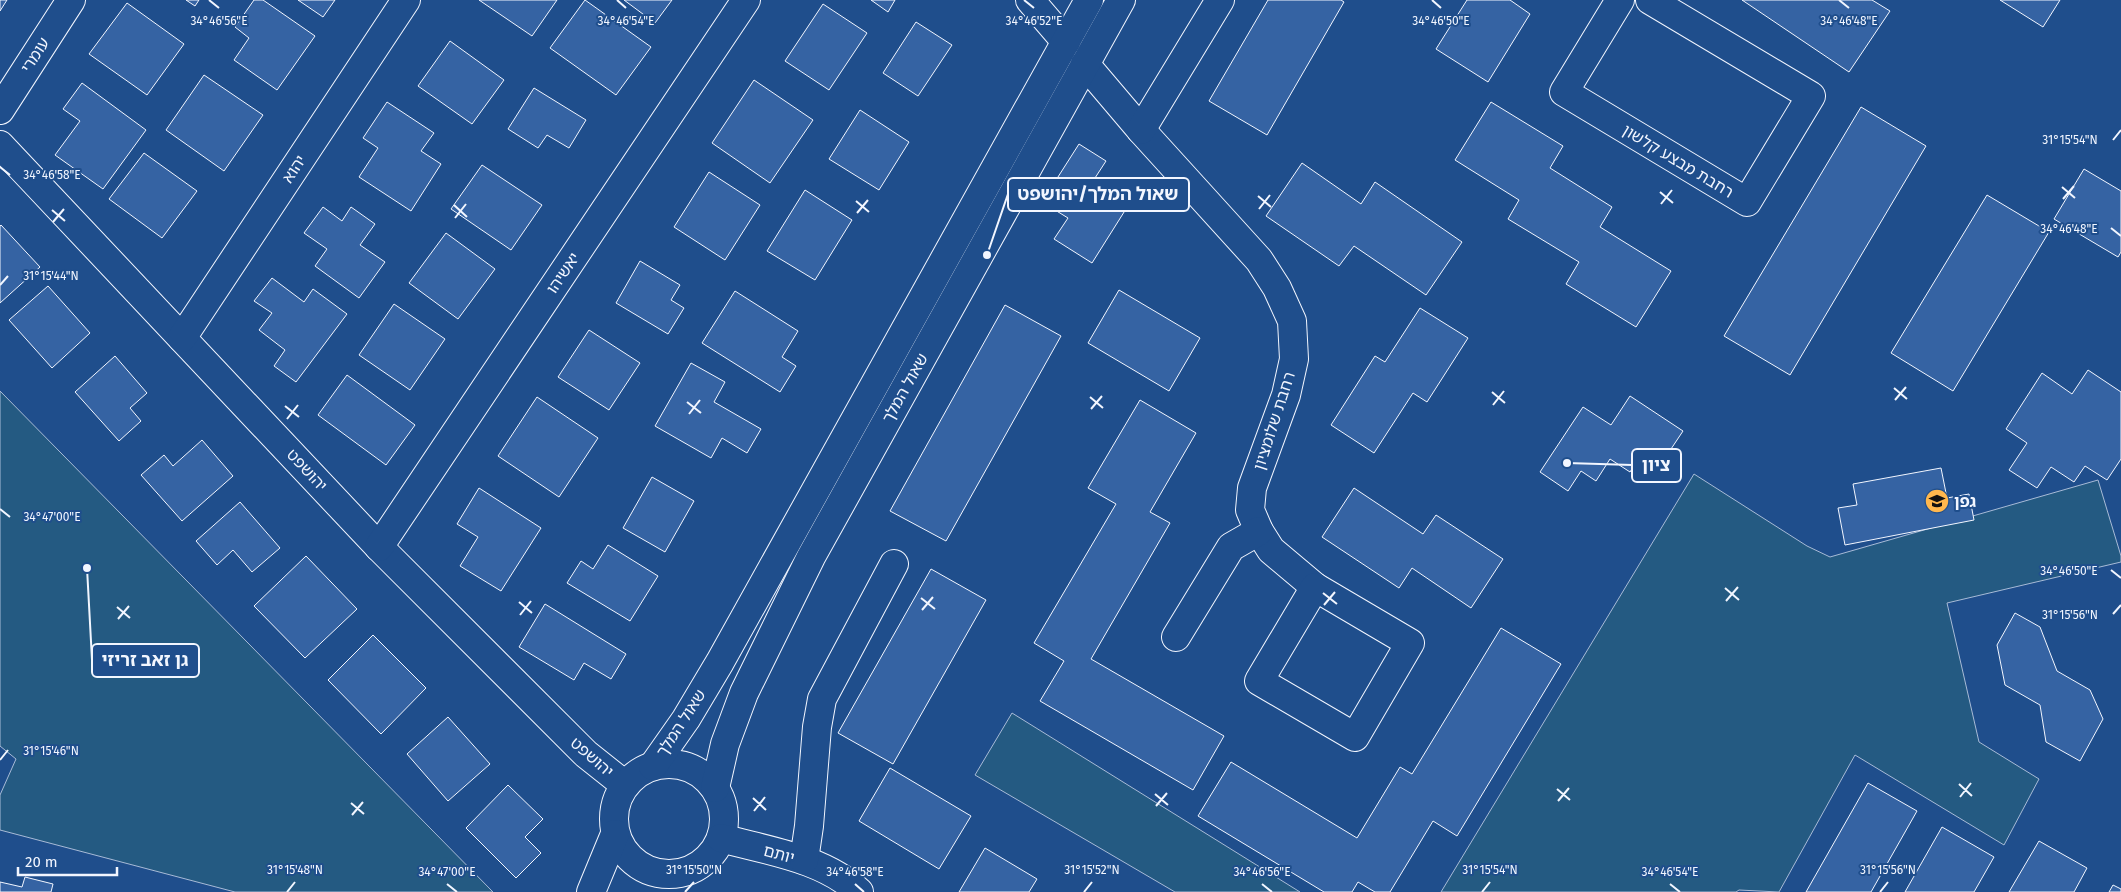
<svg xmlns="http://www.w3.org/2000/svg" width="2121" height="892" font-family="'Fira Sans','Noto Sans Hebrew',sans-serif">
  <style>
    .green { fill: #245a82; stroke: #a8bbd7 }
    .building { fill: #3563a3; stroke: #f2f6ff }
    .lines { fill: none; stroke-linecap: round; stroke-linejoin: round }
    .minor-casing { stroke: #f2f6ff; stroke-width: 30 }
    .minor { stroke: #1f4e8c; stroke-width: 28 }
    .ticks { fill: none; stroke: #f2f6ff; stroke-width: 2 }
    .labels { text-anchor: middle; dominant-baseline: central; stroke-width: 4; stroke-linejoin: round; paint-order: stroke }
    .street-label { font-size: 16px; fill: #f2f6ff; stroke: #1f4e8c }
    .poi-label { font-size: 16px; font-weight: bold; fill: #f2f6ff; stroke: #1f4e8c; text-anchor: start }
    .ticks-label { font-size: 12px; text-anchor: middle; fill: #f2f6ff; stroke: #1f4e8c; stroke-width: 4; stroke-linejoin: round; paint-order: stroke }
    .leader { fill: none; stroke: #f2f6ff; stroke-width: 2 }
    .callout-dot { fill: #f2f6ff; stroke: #1f4e8c; stroke-width: 2 }
    .callout { fill: #1f4e8c; stroke: #f2f6ff; stroke-width: 2 }
    .callout-label { font-size: 18px; text-anchor: middle; font-weight: bold; fill: #f2f6ff }
  </style>
  <rect width="100%" height="100%" fill="#1f4e8c"/>
  <g class="green">
    <polygon points="0,391 493,892 235,892 0,830 0,795 16,759 0,746"/>
    <polygon points="1694,474 1807,546 1830,557 2098,480 2121,556 2121,562 1947,603 1979,742 2039,779 2004,845 1855,755 1779,892 1739,890 1736,892 1441,892"/>
    <polygon points="1012,713 1300,892 1175,892 975,775"/>
  </g>
  <g class="building">
    <polygon points="0,0 7,0 0,11"/>
    <polygon points="186,0 199,0 195,6"/>
    <polygon points="254,0 263,0 315,36 277,90 234,60 249,38 235,27"/>
    <polygon points="298,0 335,0 323,17"/>
    <polygon points="479,0 557,0 532,36"/>
    <polygon points="585,0 651,47 616,95 550,48"/>
    <polygon points="624,0 672,0 655,23"/>
    <polygon points="871,0 895,0 888,12"/>
    <polygon points="1268,0 1341,0 1344,2 1267,135 1209,101"/>
    <polygon points="1467,0 1510,0 1530,14 1488,82 1436,49"/>
    <polygon points="1742,0 1872,0 1890,11 1849,72"/>
    <polygon points="2000,0 2060,0 2043,27"/>
    <polygon points="127,3 184,44 147,95 89,54"/>
    <polygon points="823,4 867,33 829,90 785,61"/>
    <polygon points="916,22 952,45 918,96 883,73"/>
    <polygon points="450,41 504,80 472,124 418,86"/>
    <polygon points="204,75 263,115 224,171 166,130"/>
    <polygon points="754,80 813,120 770,183 712,143"/>
    <polygon points="82,83 146,130 103,189 55,155 80,121 63,109"/>
    <polygon points="534,88 586,120 569,148 547,135 538,148 508,129"/>
    <polygon points="387,102 434,133 421,151 441,164 411,211 359,177 378,148 363,138"/>
    <polygon points="1491,102 1563,146 1550,168 1612,207 1600,227 1671,271 1636,327 1566,284 1579,262 1508,219 1519,200 1455,160"/>
    <polygon points="1861,107 1926,146 1790,375 1724,336"/>
    <polygon points="860,110 909,142 879,190 829,159"/>
    <polygon points="1079,144 1106,161 1095,178 1131,201 1092,263 1054,239 1068,218 1042,202"/>
    <polygon points="144,153 197,191 162,238 109,199"/>
    <polygon points="1302,163 1361,204 1375,182 1462,242 1426,295 1354,246 1339,266 1266,216"/>
    <polygon points="482,165 542,205 511,250 451,209"/>
    <polygon points="2084,169 2121,191 2121,252 2118,257 2054,219"/>
    <polygon points="709,172 760,205 725,260 674,227"/>
    <polygon points="805,190 852,220 815,280 767,251"/>
    <polygon points="1987,195 2049,232 1953,391 1891,353"/>
    <polygon points="323,207 342,221 351,207 375,224 360,245 385,262 359,298 315,266 327,249 304,233"/>
    <polygon points="1,225 40,267 0,303 0,226"/>
    <polygon points="446,233 495,269 458,319 409,283"/>
    <polygon points="640,261 680,285 671,300 684,308 668,334 616,303"/>
    <polygon points="272,278 304,302 313,289 347,314 296,382 274,366 285,350 259,330 272,313 254,301"/>
    <polygon points="48,286 90,333 52,368 9,320"/>
    <polygon points="1119,290 1200,338 1169,391 1088,343"/>
    <polygon points="735,291 798,331 782,357 796,366 780,392 702,343"/>
    <polygon points="394,304 445,339 410,390 359,355"/>
    <polygon points="1005,305 1061,336 946,541 890,511"/>
    <polygon points="1420,308 1468,338 1427,402 1413,393 1374,453 1331,425 1375,356 1385,362"/>
    <polygon points="589,330 640,363 609,410 558,377"/>
    <polygon points="115,356 147,393 130,408 141,421 119,441 75,392"/>
    <polygon points="691,363 725,382 714,402 761,429 747,453 722,438 711,458 655,426"/>
    <polygon points="2088,370 2121,392 2121,459 2107,480 2085,466 2074,482 2051,467 2037,488 2009,470 2027,443 2006,429 2042,373 2072,394"/>
    <polygon points="347,375 415,425 386,465 318,415"/>
    <polygon points="1630,396 1683,431 1659,467 1641,455 1630,472 1610,459 1596,481 1581,471 1568,491 1540,472 1583,407 1611,425"/>
    <polygon points="537,397 598,438 559,497 498,456"/>
    <polygon points="1140,400 1196,433 1150,512 1170,523 1091,659 1224,736 1193,790 1040,701 1064,661 1034,643 1116,504 1088,488"/>
    <polygon points="202,440 233,476 182,521 141,475 164,455 173,466"/>
    <polygon points="1941,468 1947,498 1969,494 1974,520 1845,545 1838,508 1857,505 1853,484"/>
    <polygon points="652,477 694,501 665,552 623,528"/>
    <polygon points="479,488 541,528 501,591 460,566 478,537 457,524"/>
    <polygon points="1354,488 1423,534 1436,515 1503,559 1471,608 1412,568 1399,588 1322,537"/>
    <polygon points="240,502 280,548 252,572 233,550 217,565 196,541"/>
    <polygon points="608,545 658,576 630,621 567,583 581,561 593,569"/>
    <polygon points="306,556 357,609 305,658 254,606"/>
    <polygon points="931,569 986,600 893,764 838,733"/>
    <polygon points="545,604 626,654 611,679 584,663 574,680 519,647"/>
    <polygon points="2015,613 2040,627 2057,671 2090,690 2103,719 2080,761 2046,742 2040,705 2005,685 1997,645"/>
    <polygon points="1501,628 1561,664 1457,836 1433,821 1390,892 1375,892 1358,882 1352,892 1324,892 1198,816 1231,762 1357,838 1400,767 1412,774"/>
    <polygon points="373,635 426,688 381,734 328,680"/>
    <polygon points="448,717 490,764 448,801 407,754"/>
    <polygon points="890,768 971,816 939,869 859,821"/>
    <polygon points="1868,783 1917,811 1871,892 1806,892"/>
    <polygon points="508,785 543,819 525,837 541,853 516,878 466,828"/>
    <polygon points="1942,827 1994,857 1974,892 1905,892"/>
    <polygon points="2039,841 2087,868 2074,892 2009,892"/>
    <polygon points="985,848 1037,879 1029,892 959,892"/>
    <polygon points="25,877 53,884 51,892 0,892 0,882 22,887"/>
    <polygon points="2113,885 2121,889 2121,892 2109,892"/>
  </g>
  <g class="lines">
    <g class="minor-casing">
      <g id="minor">
        <polyline points="1030,0 1066,42"/>
        <polyline points="1620,0 1564,92 1747,202 1811,96 1650,0"/>
        <polyline points="1085,64 1141,130 1259,260 1277,288 1292,321 1294,359 1286,395 1252,488 1250,510 1259,531 1271,550 1315,587"/>
        <polyline points="0,110 71,0"/>
        <polyline points="1141,130 1220,0"/>
        <polyline points="0,145 379,547 586,754 625,785"/>
        <polyline points="182,338 406,0"/>
        <polyline points="379,547 746,0"/>
        <polygon points="1315,587 1410,643 1355,737 1259,681"/>
        <polyline points="1176,637 1231,547 1259,531"/>
        <circle cx="669" cy="819" r="55"/>
        <polyline points="653,766 686,719 720,662 1089,0"/>
        <polyline points="715,788 725,744 744,693 811,557 1121,0"/>
        <path d="M721 838C768 851 823 858 859 892"/>
        <polyline points="804,860 809,826 817,727 822,699 894,564"/>
        <polyline points="591,892 615,834"/>
      </g>
    </g>
    <use href="#minor" class="minor"/>
  </g>
  <path class="ticks" d="M209 0 219 8M617 0 626 8M1024 0 1034 8M1432 0 1441 8M1839 0 1849 8M2113 140 2121 130M0 167 10 175M2062 187 2075 198M1660 192 1673 203M1258 196 1271 207M2063 199 2074 186M856 201 869 212M1661 204 1672 190M454 205 467 217M1259 209 1270 195M52 210 65 221M857 213 868 200M455 218 466 204M53 222 64 209M2111 228 2121 236M0 285 8 276M1894 388 1907 399M1492 392 1505 403M1090 397 1103 408M1895 400 1906 387M687 402 701 413M1493 405 1504 391M285 406 299 417M1091 409 1102 396M689 414 700 400M287 419 298 405M0 509 10 517M2111 570 2121 578M1725 588 1739 600M1323 593 1337 604M921 598 935 609M1726 601 1738 587M519 602 532 613M1324 605 1335 592M117 607 130 618M922 610 933 597M2113 614 2121 605M520 615 531 601M118 619 129 606M0 760 8 750M1959 784 1972 796M1557 789 1570 800M1155 794 1168 805M1960 797 1971 783M753 798 766 810M1558 801 1569 788M351 803 364 814M1156 806 1167 793M754 811 765 797M352 815 363 802M447 884 457 892M855 884 864 892M1262 884 1272 892M1670 884 1680 892M287 892 295 882M685 892 694 882M1084 892 1092 882M1482 892 1490 882M1880 892 1888 882"/>
  <defs>
    <g id="school-disc" transform="scale(1.25)"><circle r="9.5" fill="#ffb74d" stroke="#1f4e8c"/><path d="M0-5L7-2L0 1L-7-2ZM-4 1L0 2.5L4 1V4Q0 6-4 4Z" fill="#111"/></g>
  </defs>
  <g fill-rule="evenodd">
    <use href="#school-disc" x="1937" y="501"/>
  </g>
  <g class="labels">
    <g class="street-label">
      <text transform="translate(35 55) rotate(-57)">עומרי</text>
      <text transform="translate(1678 161) rotate(31)">רחבת מבצע קלשון</text>
      <text transform="translate(294 169) rotate(-57)">יהוא</text>
      <text transform="translate(563 273) rotate(-56)">יאשיהו</text>
      <text transform="translate(905 388) rotate(-61)">שאול המלך</text>
      <text transform="translate(1274 421) rotate(-72)">רחבת שלומציון</text>
      <text transform="translate(307 470) rotate(47)">יהושפט</text>
      <text transform="translate(681 723) rotate(-57)">שאול המלך</text>
      <text transform="translate(592 757) rotate(41)">יהושפט</text>
      <text transform="translate(779 854) rotate(15)">יותם</text>
    </g>
    <g class="poi-label">
      <text x="1954" y="501">גפן</text>
    </g>
  </g>
  <g class="ticks-label">
    <text x="219" y="25">34°46'56"E</text>
    <text x="626" y="25">34°46'54"E</text>
    <text x="1034" y="25">34°46'52"E</text>
    <text x="1441" y="25">34°46'50"E</text>
    <text x="1849" y="25">34°46'48"E</text>
    <text x="2070" y="144">31°15'54"N</text>
    <text x="52" y="179">34°46'58"E</text>
    <text x="2069" y="233">34°46'48"E</text>
    <text x="51" y="280">31°15'44"N</text>
    <text x="52" y="521">34°47'00"E</text>
    <text x="2069" y="575">34°46'50"E</text>
    <text x="2070" y="619">31°15'56"N</text>
    <text x="51" y="755">31°15'46"N</text>
    <text x="295" y="874">31°15'48"N</text>
    <text x="694" y="874">31°15'50"N</text>
    <text x="1092" y="874">31°15'52"N</text>
    <text x="1490" y="874">31°15'54"N</text>
    <text x="1888" y="874">31°15'56"N</text>
    <text x="447" y="876">34°47'00"E</text>
    <text x="855" y="876">34°46'58"E</text>
    <text x="1262" y="876">34°46'56"E</text>
    <text x="1670" y="876">34°46'54"E</text>
  </g>
  <path class="leader" d="M987 255L1008 194M1567 463L1632 465M87 568L92 660"/>
  <g class="callout-dot">
    <circle cx="987" cy="255" r="5"/>
    <circle cx="1567" cy="463" r="5"/>
    <circle cx="87" cy="568" r="5"/>
  </g>
  <g class="callout">
    <rect x="1008" y="178" width="181" height="33" rx="5"/>
    <rect x="1632" y="449" width="49" height="33" rx="5"/>
    <rect x="92" y="644" width="107" height="33" rx="5"/>
  </g>
  <g class="callout-label">
    <text x="1098" y="200">שאול המלך/יהושפט</text>
    <text x="1656" y="471">ציון</text>
    <text x="145" y="666">גן זאב זריזי</text>
  </g>
  <path d="M18 867v8h99v-8" fill="none" stroke="#f2f6ff" stroke-width="2.5"/>
  <text x="25" y="867" font-size="15" fill="#f2f6ff" stroke="#1f4e8c" stroke-width="4" paint-order="stroke">20 m</text>
</svg>
